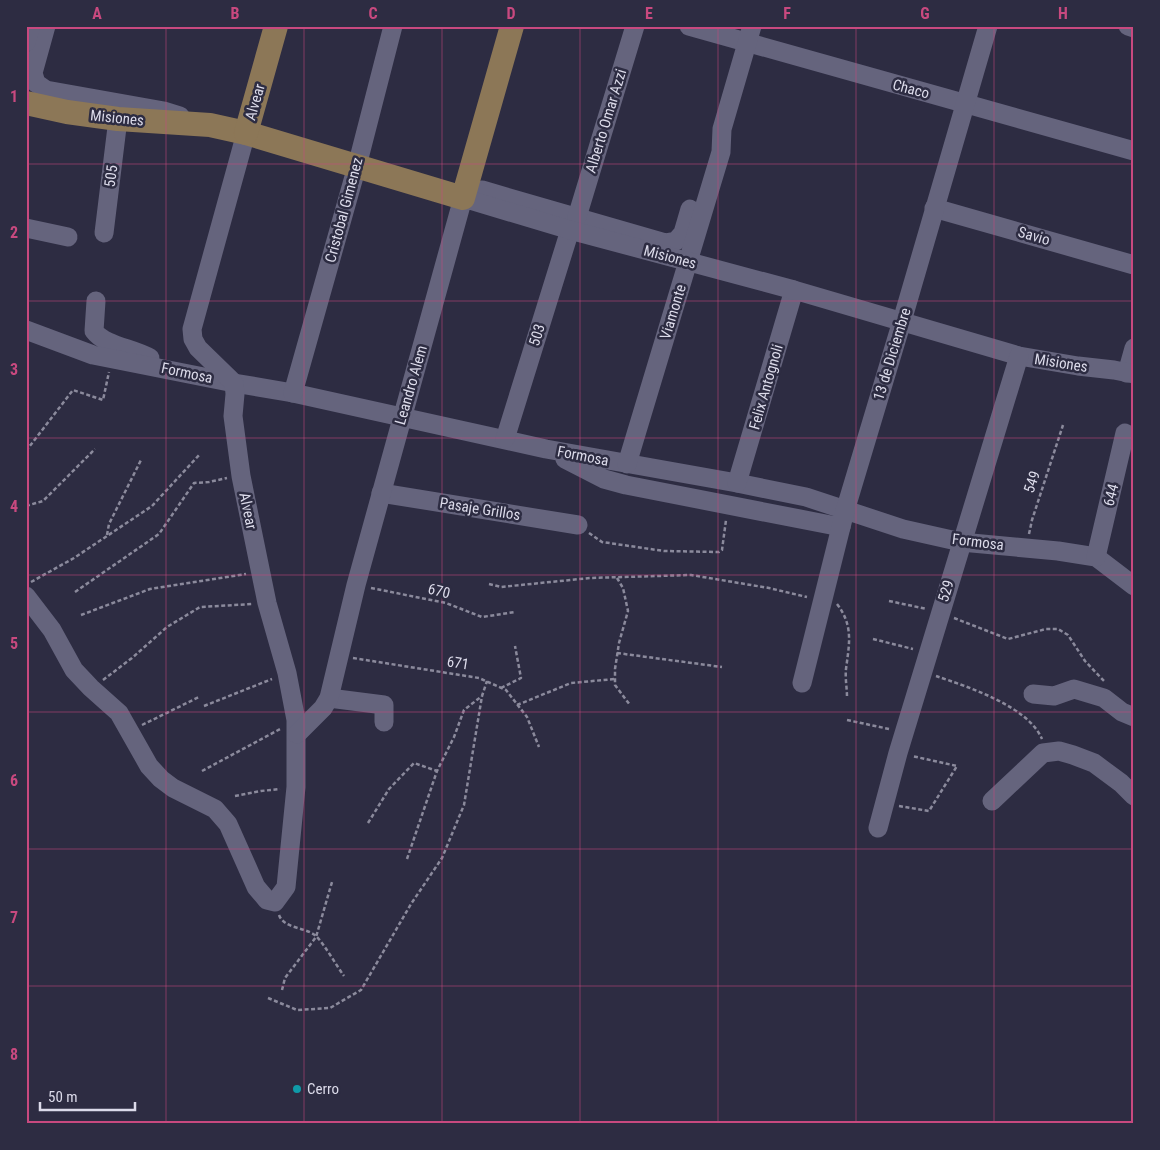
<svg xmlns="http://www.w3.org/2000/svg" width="1160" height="1150" font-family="'Roboto Condensed',sans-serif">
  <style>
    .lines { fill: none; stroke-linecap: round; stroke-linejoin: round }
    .path { stroke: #8b8a9c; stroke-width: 2.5; stroke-dasharray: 4 2.5; stroke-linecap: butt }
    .minor { stroke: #65647d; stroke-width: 19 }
    .major { stroke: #8c7757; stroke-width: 24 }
    .grid { fill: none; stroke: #c8497f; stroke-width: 1; stroke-opacity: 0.55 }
    .culture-dot { fill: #0f9aa8; stroke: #2d2c42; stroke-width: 2 }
    .labels { text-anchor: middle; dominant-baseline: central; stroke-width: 5; stroke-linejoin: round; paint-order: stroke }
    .street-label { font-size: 15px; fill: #dcdbea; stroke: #2d2c42 }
    .poi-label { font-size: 15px; fill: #dcdbea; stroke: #2d2c42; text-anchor: start }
    .neatline { fill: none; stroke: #c8497f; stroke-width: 2 }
    .grid-label { font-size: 16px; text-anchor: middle; font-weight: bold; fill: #c8497f }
  </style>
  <rect width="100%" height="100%" fill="#2d2c42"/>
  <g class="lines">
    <g class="path">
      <polyline points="26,451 73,390 103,400 109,372"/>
      <polyline points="26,506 43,501 95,449"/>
      <polyline points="589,533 602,542 664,551 719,552 722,550 726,520"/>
      <polyline points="1029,534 1032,520 1063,425"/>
      <polyline points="107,535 109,524 141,460"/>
      <polyline points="617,578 623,588 628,611 619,643 615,669 615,685 630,705"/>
      <polyline points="31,582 74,558 152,506 200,454"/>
      <polyline points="489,584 501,587 590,578 691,575 769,588 807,597"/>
      <polyline points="371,588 446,603 482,617 515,612"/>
      <polyline points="75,592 159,534 194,483 209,482 227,478"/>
      <polyline points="889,601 927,609"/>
      <path d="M837 604C854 626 849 645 846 669 845 678 847 688 847 697"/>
      <polyline points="81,615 150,589 246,574"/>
      <polyline points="954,618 1008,639 1046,629 1058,629 1068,635 1085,661 1104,681"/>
      <polyline points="873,639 913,649"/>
      <polyline points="617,653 722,667"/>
      <polyline points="353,658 479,678 506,690 527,717 539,747"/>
      <path d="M936 676C968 687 1028 706 1042 739"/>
      <polyline points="103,680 132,658 167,627 200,607 253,604"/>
      <polyline points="501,688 521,678 515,646"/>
      <polyline points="517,705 571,683 615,679"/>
      <polyline points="204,706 272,679"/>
      <polyline points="847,720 889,729"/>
      <polyline points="142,725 199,697"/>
      <polyline points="202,771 282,728"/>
      <polyline points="235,796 261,791 280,789"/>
      <polyline points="899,806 929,811 957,766 912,756"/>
      <polyline points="368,823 389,789 414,763 437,771"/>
      <polyline points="407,859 437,771 454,737 464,710 482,696 487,681"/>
      <path d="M279 915C284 929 306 927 316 936 325 945 336 965 344 976"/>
      <polyline points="282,990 285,978 316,937 332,882"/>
      <polyline points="268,998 297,1010 330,1008 361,990 411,904 442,858 464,805 482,696"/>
    </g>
    <g class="minor">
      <polyline points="46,26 33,73 36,83 46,90 164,111 180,116"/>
      <polyline points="689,26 1134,151"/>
      <polyline points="1128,26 1134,28"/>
      <polyline points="26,42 31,26"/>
      <polyline points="482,190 665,243 676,241 683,233 690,209"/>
      <polyline points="934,208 1134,265"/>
      <polyline points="577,217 635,26"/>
      <polyline points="26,228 68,237"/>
      <polyline points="104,233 118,119"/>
      <path d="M96 301 94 331C105 346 133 348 150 358"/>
      <polyline points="26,330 93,355 234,383 293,393 546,449 737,483 806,497 903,529 961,542 1058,551 1096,557 1134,586"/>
      <polyline points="1127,373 1134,348"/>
      <polyline points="293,393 357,166 393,26"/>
      <polyline points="505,439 570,230"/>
      <polyline points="565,459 604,479 626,485 841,527"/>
      <polyline points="627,464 721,152 722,129 752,26"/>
      <polyline points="737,483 794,290"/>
      <polyline points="381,493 578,525"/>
      <polyline points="1096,557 1125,433"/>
      <polyline points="26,596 52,630 74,670 91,688 119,713 149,766 161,779 173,788 215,809 228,824 256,887 267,900 275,902 286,887 296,787 296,720 287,673 267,603 241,476 233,416 235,394 234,383 198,348 193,339 192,329 246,133"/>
      <polyline points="802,683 845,511 902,321 988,26"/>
      <polyline points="1033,694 1054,696 1074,689 1104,698 1122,712 1134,717"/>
      <polyline points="329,698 384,705 384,722"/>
      <polyline points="297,734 323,708 329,698 356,585 463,198 570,230 794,290 1019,356 1078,366 1114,370 1134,374"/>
      <polyline points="992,801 1043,753 1059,751 1073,755 1094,763 1121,783 1134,796"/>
      <polyline points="878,828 898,753 1019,356"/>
    </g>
    <g class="major">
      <polyline points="26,103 67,112 118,119 210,125 246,133 463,198 512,26"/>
      <polyline points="246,133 276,26"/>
    </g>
  </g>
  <path class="grid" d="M166 26V1124M304 26V1124M442 26V1124M580 26V1124M718 26V1124M856 26V1124M994 26V1124M26 164H1134M26 301H1134M26 438H1134M26 575H1134M26 712H1134M26 849H1134M26 986H1134"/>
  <circle class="culture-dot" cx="297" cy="1089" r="5"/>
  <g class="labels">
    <g class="street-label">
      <text transform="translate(911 89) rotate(15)">Chaco</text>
      <text transform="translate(255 102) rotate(-74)">Alvear</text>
      <text transform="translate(117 118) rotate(6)">Misiones</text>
      <text transform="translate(606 121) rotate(-73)">Alberto Omar Azzi</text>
      <text transform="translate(111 176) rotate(-83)">505</text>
      <text transform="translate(344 210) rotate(-75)">Cristobal Gimenez</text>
      <text transform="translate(1034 236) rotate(16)">Savio</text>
      <text transform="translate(670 257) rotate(15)">Misiones</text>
      <text transform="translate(673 312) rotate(-73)">Viamonte</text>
      <text transform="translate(537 335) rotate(-73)">503</text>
      <text transform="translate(892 354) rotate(-73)">13 de Diciembre</text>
      <text transform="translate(1061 363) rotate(9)">Misiones</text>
      <text transform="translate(187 373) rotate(12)">Formosa</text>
      <text transform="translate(411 385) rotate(-74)">Leandro Alem</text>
      <text transform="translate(766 387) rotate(-74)">Felix Antognoli</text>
      <text transform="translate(583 456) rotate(11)">Formosa</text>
      <text transform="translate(1032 482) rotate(-72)">549</text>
      <text transform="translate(1111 495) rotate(-76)">644</text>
      <text transform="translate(480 509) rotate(9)">Pasaje Grillos</text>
      <text transform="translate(248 511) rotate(78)">Alvear</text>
      <text transform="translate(978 542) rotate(7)">Formosa</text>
      <text transform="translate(439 591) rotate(14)">670</text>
      <text transform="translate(946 591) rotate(-73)">529</text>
      <text transform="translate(458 663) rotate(9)">671</text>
    </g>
    <g class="poi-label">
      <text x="307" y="1089">Cerro</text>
    </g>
  </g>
  <rect width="1160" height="1150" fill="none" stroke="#2d2c42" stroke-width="55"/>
  <path d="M40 1102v8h95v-8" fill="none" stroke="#dcdbea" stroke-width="2.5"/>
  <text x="48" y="1102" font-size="15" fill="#dcdbea" stroke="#2d2c42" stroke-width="4" paint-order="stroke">50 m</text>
  <rect x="28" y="28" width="1104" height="1094" class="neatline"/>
  <g class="grid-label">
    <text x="97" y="19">A</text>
    <text x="235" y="19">B</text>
    <text x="373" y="19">C</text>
    <text x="511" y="19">D</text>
    <text x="649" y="19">E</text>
    <text x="787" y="19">F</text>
    <text x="925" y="19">G</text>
    <text x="1063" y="19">H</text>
    <text x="14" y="102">1</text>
    <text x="14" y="238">2</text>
    <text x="14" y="375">3</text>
    <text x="14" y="512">4</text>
    <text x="14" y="649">5</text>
    <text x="14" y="786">6</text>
    <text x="14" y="923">7</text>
    <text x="14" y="1060">8</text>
  </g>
</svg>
